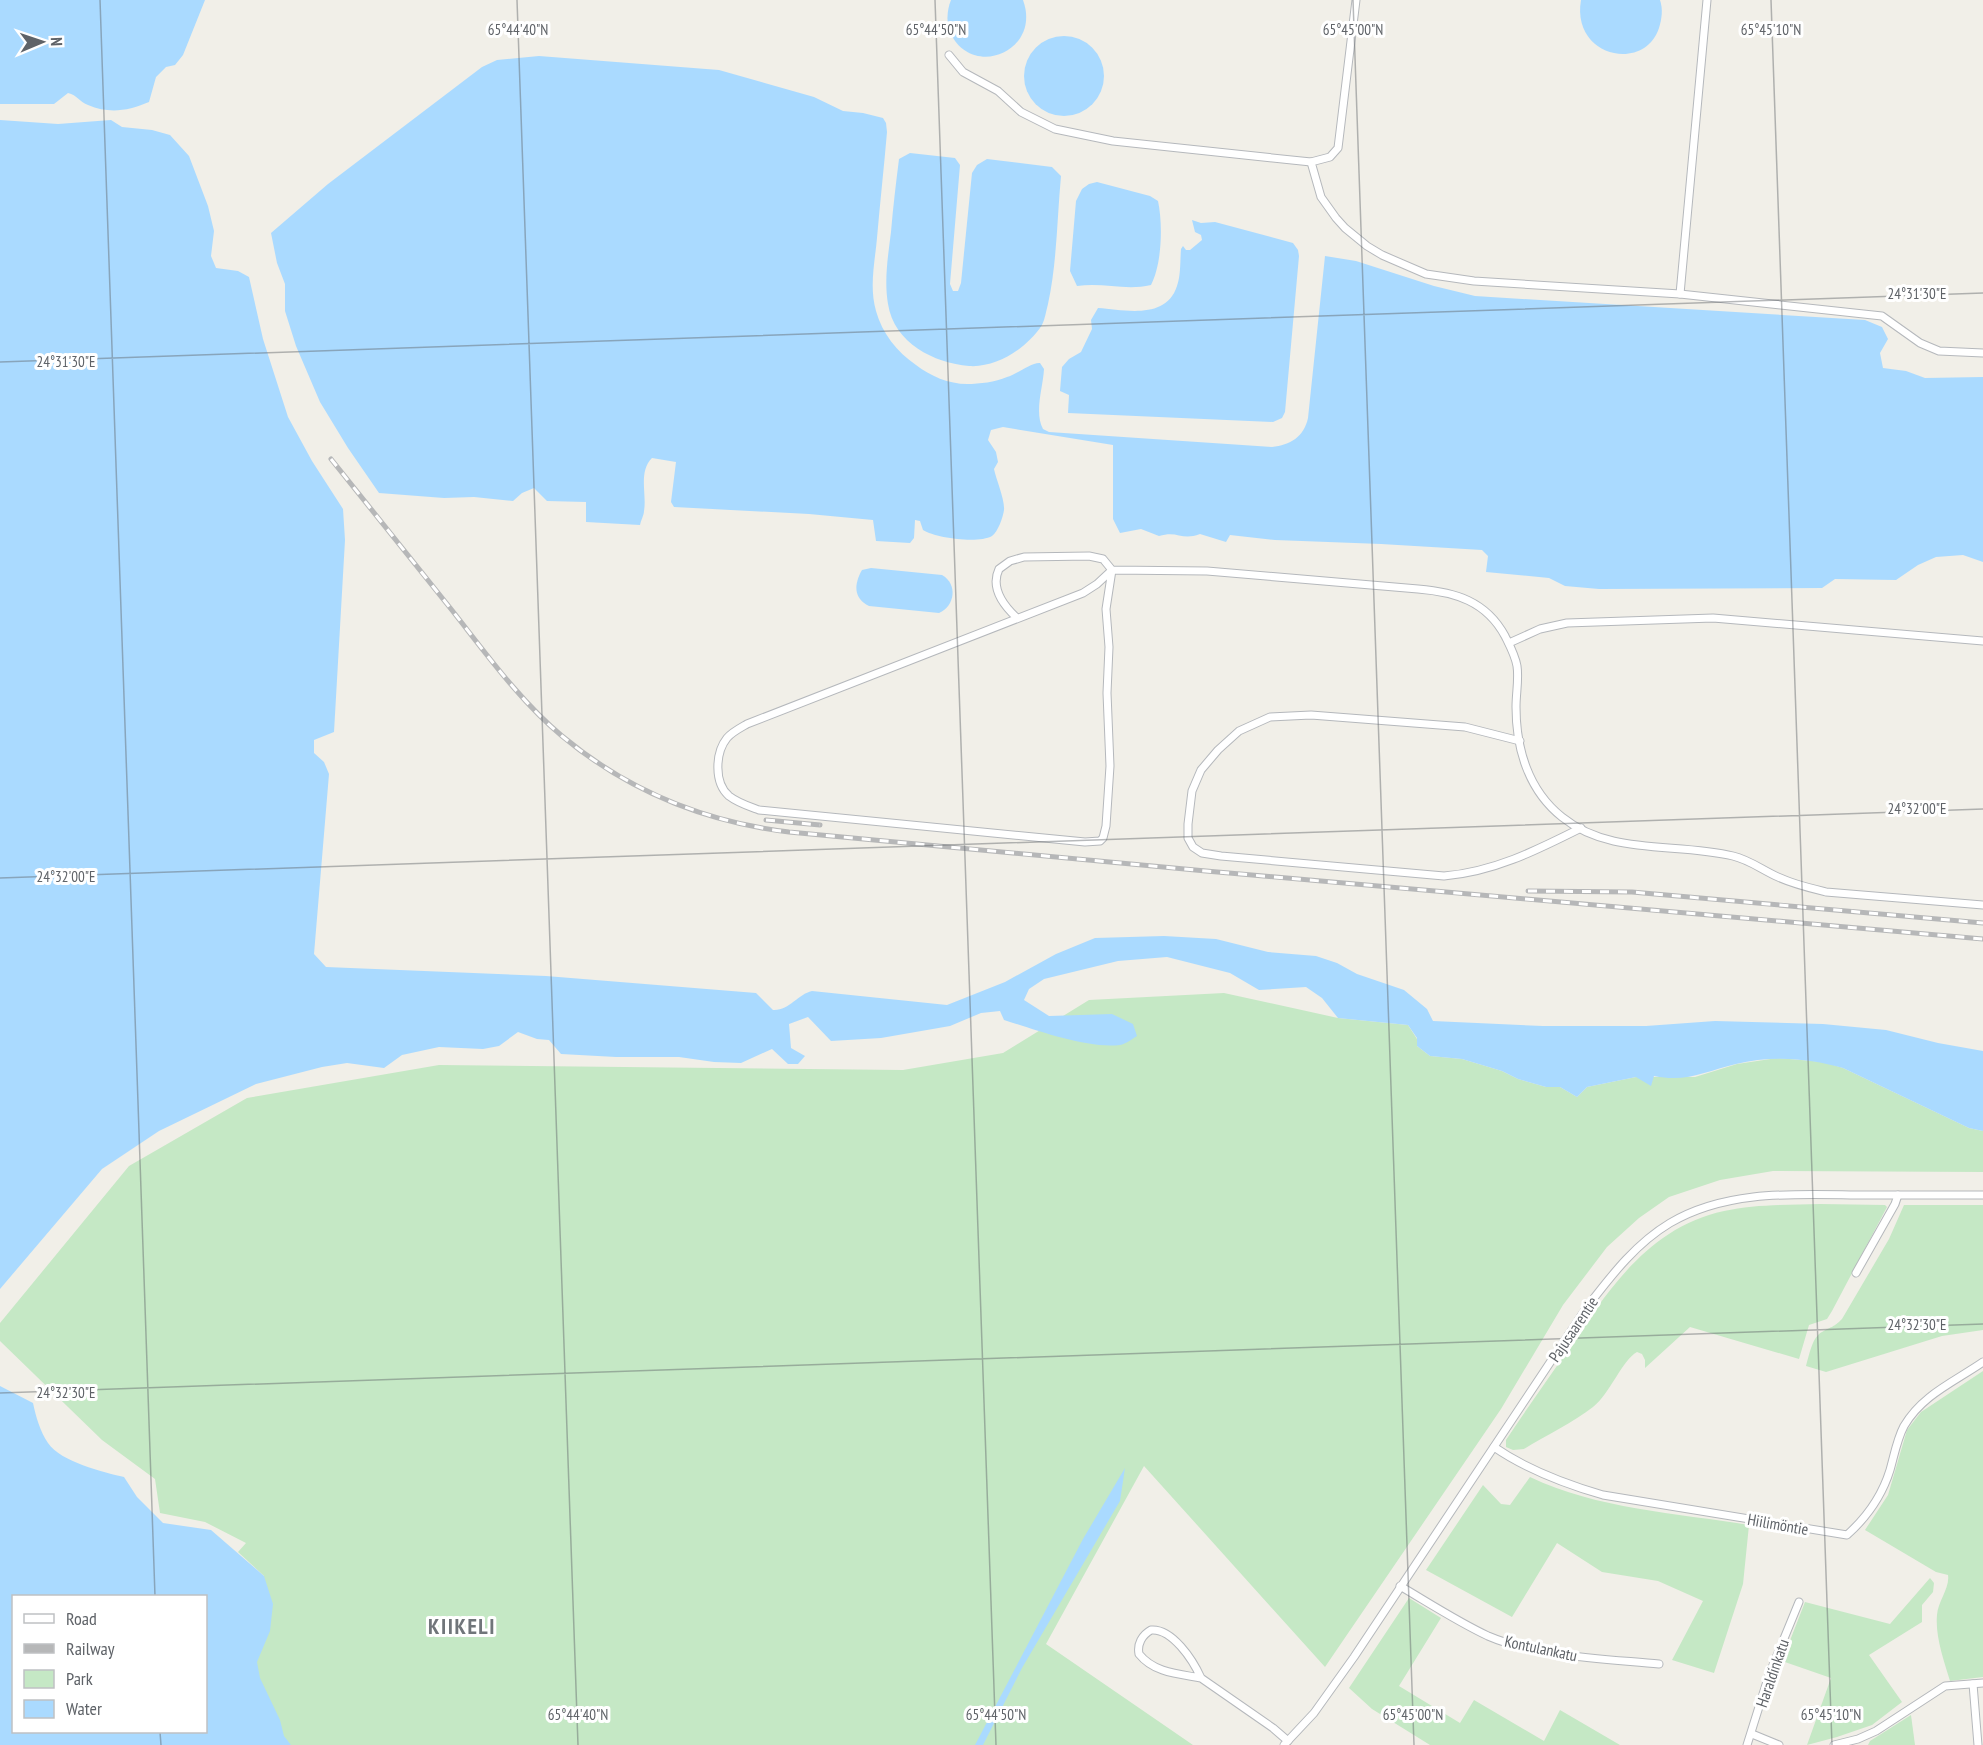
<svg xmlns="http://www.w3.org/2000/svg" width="1983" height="1745" font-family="'PT Sans Narrow',sans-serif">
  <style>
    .green { fill: #c5e8c5 }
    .water { fill: #aadaff; fill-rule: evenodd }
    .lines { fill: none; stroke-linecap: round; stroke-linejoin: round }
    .minor-casing { stroke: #b5b8bc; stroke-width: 9 }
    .minor { stroke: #fff; stroke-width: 7 }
    .rail-casing { stroke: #b6b7b8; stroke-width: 5 }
    .rail { stroke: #fff; stroke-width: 3; stroke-dasharray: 9; stroke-linecap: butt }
    .ticks { fill: none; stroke: #5f6368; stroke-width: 1.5; stroke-opacity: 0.45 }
    .labels { text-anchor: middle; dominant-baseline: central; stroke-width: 6; stroke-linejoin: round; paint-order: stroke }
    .street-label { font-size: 16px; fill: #5f6368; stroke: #fff }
    .district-label { font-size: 22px; font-weight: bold; letter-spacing: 1.5px; fill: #70757a; stroke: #fff }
    .ticks-label { font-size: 15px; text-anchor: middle; fill: #5f6368; stroke: #fff; stroke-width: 6; stroke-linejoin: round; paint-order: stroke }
  </style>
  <rect width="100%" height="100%" fill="#f1efe8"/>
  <g class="green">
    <polygon points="1224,993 1338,1018 1408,1025 1417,1039 1417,1046 1430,1056 1462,1059 1502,1071 1518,1079 1546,1087 1560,1087 1577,1097 1587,1087 1636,1077 1695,1077 1737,1064 1777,1058 1824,1062 1843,1068 1969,1128 1983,1131 1983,1172 1773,1171 1720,1180 1669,1197 1639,1218 1607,1247 1563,1305 1501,1409 1325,1667 1144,1466 1046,1644 1193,1745 231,1745 264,1576 238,1552 246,1543 205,1522 160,1513 155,1479 102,1440 0,1341 0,1323 129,1166 247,1098 439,1065 903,1070 1003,1053 1089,1000"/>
    <path d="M1820 1204 1885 1205 1887 1207 1832 1311 1827 1319 1809 1325 1799 1359 1690 1327 1645 1368V1360L1642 1354 1637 1352C1622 1360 1610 1394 1593 1407 1574 1422 1545 1436 1524 1449L1513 1450 1506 1447V1440C1526 1410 1547 1380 1568 1350 1608 1290 1649 1227 1724 1211 1755 1204 1788 1205 1820 1204Z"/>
    <path d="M1904 1205H1983V1330L1942 1336 1826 1372 1806 1366C1809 1356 1812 1337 1822 1332 1832 1326 1833 1328 1842 1319L1889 1239Z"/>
    <path d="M1983 1371V1677L1950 1681C1944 1661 1935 1636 1937 1615 1938 1601 1950 1588 1948 1575L1936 1572 1865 1530 1888 1495 1907 1430 1921 1412Z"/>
    <path d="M1530 1477C1597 1509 1676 1513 1749 1525L1743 1584 1714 1673 1672 1660 1703 1601 1658 1581 1602 1572 1557 1543 1512 1617 1426 1570 1483 1485 1501 1504 1510 1505Z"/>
    <polygon points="1930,1578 1934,1583 1933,1592 1922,1605 1922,1622 1869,1655 1902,1702 1872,1725 1837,1737 1807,1745 1831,1678 1782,1661 1805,1602 1890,1624"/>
    <polygon points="1409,1598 1441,1618 1399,1686 1460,1723 1474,1700 1544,1741 1560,1710 1620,1745 1430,1745 1372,1709 1349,1688"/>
    <polygon points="1911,1715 1915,1745 1868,1745 1870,1741"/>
  </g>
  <g class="water">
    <path d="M0 0H205L183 55 175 65 166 67 156 77 149 102C128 111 109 114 88 105 80 102 77 95 68 93L54 104H0Z"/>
    <path d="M951 0H1023C1042 52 971 80 950 32 946 22 947 10 951 0Z"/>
    <path d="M1581 0H1660C1663 9 1662 18 1659 28 1644 73 1571 57 1581 0Z"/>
    <circle cx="1064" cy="76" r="40"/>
    <path d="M539 56 719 70 814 97 843 111 863 113 883 118 886 123 887 132C884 167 880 203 877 238 875 261 869 287 876 311 882 333 897 352 916 365 930 376 949 384 967 384 980 384 995 382 1007 377 1017 374 1032 362 1040 363L1044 369C1043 388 1034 412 1043 429L1049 432 1272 447C1290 445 1304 437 1308 418L1325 256 1356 261 1434 286 1475 296 1865 320 1882 327 1888 339 1880 353 1883 368 1906 371 1925 378 1983 377V562L1963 555 1936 557 1918 565 1896 580 1835 579 1822 588 1599 589 1565 586 1549 578 1486 572 1488 556 1482 550 1381 544 1275 540 1230 535 1226 542 1200 534C1181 541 1178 530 1159 536L1141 529 1120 533 1113 519V445L1003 427 991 430 988 440 996 452 998 462 994 469C996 479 1005 500 1004 510 1003 517 998 532 992 536 978 544 936 538 923 530L920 521 915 520 914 538 910 543 876 541 873 520 809 514 674 507 671 502 676 462 652 458C638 472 647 494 644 511 644 515 641 520 640 525L586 522V502L547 501 534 488 522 493 513 501 474 497 444 498 379 493 348 448 320 402 296 346 285 311V284L277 263 271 233 328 184 482 67 497 60Z"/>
    <path d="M0 120 58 124 111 120 122 127 152 130 170 135 189 156 208 206 214 231 211 256 216 268 238 271 249 277 263 339 288 417 312 461 343 509 345 540 334 732 314 740V753L324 762 329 774 314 954 326 967 546 976 756 993 773 1010C789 1011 798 994 812 991L947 1005 1005 982 1056 954 1095 938 1164 936 1216 939 1268 952 1316 956 1337 963 1357 974 1404 990 1427 1009 1433 1021 1543 1026H1646L1715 1021 1823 1024 1886 1030 1938 1043 1983 1051V1131L1969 1128 1843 1068C1809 1058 1771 1055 1736 1064 1706 1071 1687 1083 1654 1076L1651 1086 1636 1077 1587 1087 1577 1097 1560 1087H1546L1518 1079 1502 1071 1462 1059 1430 1056 1417 1046V1038L1408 1025 1338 1018 1322 998 1306 987 1259 990 1230 973 1167 957 1118 961 1044 979 1029 989 1024 1000 1049 1016 1112 1014 1133 1024 1137 1036C1132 1039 1126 1044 1120 1045 1087 1049 1036 1030 1004 1020L1000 1011 981 1013 950 1026 881 1038 831 1041 808 1017 789 1024 791 1048 805 1056 798 1064H788L772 1049 741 1063 714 1062 679 1057H616L561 1054 549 1040 537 1039 518 1032 499 1046 483 1049 439 1047 402 1055 384 1068 347 1063 322 1067 256 1084 159 1131 102 1169 0 1289Z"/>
    <path d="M910 153 955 158 960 165 950 284 953 291H958L961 283 972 173 977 165 987 159 1052 167 1061 176C1057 218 1057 263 1048 304 1046 311 1045 319 1042 325 1027 348 997 368 969 366 934 363 894 343 888 304 884 280 888 256 891 232 893 207 896 183 899 159Z"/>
    <path d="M1097 182 1150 196 1158 201C1163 224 1162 264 1151 285 1125 291 1103 282 1077 286L1070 271 1076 201 1082 189 1089 184Z"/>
    <path d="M1192 220 1201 223 1215 222 1293 243 1298 250 1299 256 1285 412 1282 418 1273 422 1068 413 1069 395 1060 391 1062 367 1069 359 1081 352 1092 329 1091 320 1098 308C1125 310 1166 320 1177 286 1181 275 1180 261 1181 249L1183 246 1186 250H1190L1202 240 1201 235 1195 232Z"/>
    <path d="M871 568 942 575C958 584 955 606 939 613L869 606C853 598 854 584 862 570Z"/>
    <path d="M0 1386 33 1403C36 1417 40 1431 48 1443 61 1462 103 1472 124 1477L137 1497 163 1523 211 1530 264 1576 273 1604 270 1631 257 1662 260 1678 280 1720 284 1736 291 1745H0ZM14 1596H206V1732H14Z"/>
    <polygon points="1125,1468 1120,1501 1022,1668 983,1745 975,1745 1083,1539"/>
  </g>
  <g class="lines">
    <g class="minor-casing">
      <g id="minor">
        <polyline points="1356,0 1338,148 1330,157 1311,162 1321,197 1336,218 1345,228 1367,246 1382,255 1426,274 1474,281 1680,294 1882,316 1920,343 1939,351 1983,353"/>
        <polyline points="949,55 963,72 998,91 1021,112 1055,129 1113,141 1311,162"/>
        <polyline points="1680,294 1707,0"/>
        <path d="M1017 618C1004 606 990 588 999 569L1010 561 1024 557 1089 556 1103 559 1112 570 1106 609 1109 647 1107 693 1110 766 1106 826 1103 838 1100 841 1085 842 759 810C748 806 738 803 729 796 714 783 715 753 727 738 732 732 740 728 747 724L1083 593 1097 584 1112 570 1207 571 1418 589C1455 592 1486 601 1505 636 1510 646 1515 655 1517 666 1519 679 1516 693 1516 707 1516 748 1528 790 1562 817 1610 856 1676 842 1733 856 1750 860 1762 870 1778 877 1793 884 1810 888 1826 892L1983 905"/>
        <polyline points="1509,643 1540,629 1567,623 1713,618 1983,641"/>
        <path d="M1520 741 1465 727 1311 715 1270 717 1239 731 1218 750 1201 770 1192 791 1188 824V838L1193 847 1202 853 1221 856 1444 876C1494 872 1537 850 1581 828"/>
        <polyline points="1856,1273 1895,1204 1898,1195"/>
        <path d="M1494 1447C1526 1469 1565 1484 1603 1495L1847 1535C1867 1517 1882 1496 1890 1470 1894 1456 1897 1439 1904 1426 1922 1395 1954 1382 1983 1362"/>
        <path d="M1400 1586C1429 1603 1458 1622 1488 1636 1537 1657 1606 1659 1659 1664"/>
        <path d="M1201 1678C1179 1674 1154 1673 1139 1654 1137 1644 1142 1635 1151 1630 1172 1628 1193 1660 1201 1678L1273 1728 1288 1741"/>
        <polyline points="1973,1684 1978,1745"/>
        <polyline points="1752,1734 1779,1745"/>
        <path d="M1284 1745 1314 1713 1354 1657 1587 1307C1611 1276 1635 1244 1670 1223 1726 1190 1793 1194 1856 1195 1898 1195 1941 1195 1983 1195"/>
        <polyline points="1747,1745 1769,1675 1799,1602"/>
        <polyline points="1834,1745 1858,1739 1876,1731 1945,1686 1983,1683"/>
      </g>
    </g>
    <use href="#minor" class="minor"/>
    <g class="rail-casing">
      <g id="rail">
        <path d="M331 459C371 509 411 559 451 609 485 652 519 700 562 736 627 790 705 822 789 832L1206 871 1983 939"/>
        <polyline points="766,820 820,825"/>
        <polyline points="1528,891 1632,892 1983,923"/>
      </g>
    </g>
    <use href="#rail" class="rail"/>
  </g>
  <path class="ticks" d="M100 0 155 1596M517 0 578 1745M935 0 996 1745M1353 0 1414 1745M1771 0 1832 1745M0 362 1983 293M0 878 1983 809M0 1393 1983 1324M160 1732 161 1745"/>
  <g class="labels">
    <g class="street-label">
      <text transform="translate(1573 1329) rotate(-56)">Pajusaarentie</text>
      <text transform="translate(1778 1524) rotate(10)">Hiilimöntie</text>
      <text transform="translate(1541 1648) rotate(12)">Kontulankatu</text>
      <text transform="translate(1772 1673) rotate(-71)">Haraldinkatu</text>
    </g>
    <g class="district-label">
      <text x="462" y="1626">KIIKELI</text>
    </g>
  </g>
  <g class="ticks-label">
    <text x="518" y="35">65°44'40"N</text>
    <text x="936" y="35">65°44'50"N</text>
    <text x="1353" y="35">65°45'00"N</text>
    <text x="1771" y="35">65°45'10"N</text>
    <text x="1917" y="299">24°31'30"E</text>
    <text x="66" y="367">24°31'30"E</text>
    <text x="1917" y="814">24°32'00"E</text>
    <text x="66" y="882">24°32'00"E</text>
    <text x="1917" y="1330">24°32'30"E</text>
    <text x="66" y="1398">24°32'30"E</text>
    <text x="578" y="1720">65°44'40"N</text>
    <text x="996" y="1720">65°44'50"N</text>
    <text x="1413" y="1720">65°45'00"N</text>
    <text x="1831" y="1720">65°45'10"N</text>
  </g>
  <rect x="12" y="1595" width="195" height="138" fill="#ffffff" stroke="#bfc1c3" stroke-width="1.5"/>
  <rect x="24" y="1614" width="30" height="9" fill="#ffffff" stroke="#bfc1c3" stroke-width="1.5"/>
  <text x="66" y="1625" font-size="18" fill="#5f6368">Road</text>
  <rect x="24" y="1644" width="30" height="9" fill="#b6b7b8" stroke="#bfc1c3" stroke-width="1.5"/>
  <text x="66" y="1655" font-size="18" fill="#5f6368">Railway</text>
  <rect x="24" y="1670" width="30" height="18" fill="#c5e8c5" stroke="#bfc1c3" stroke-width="1.5"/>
  <text x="66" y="1685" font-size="18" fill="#5f6368">Park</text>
  <rect x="24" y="1700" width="30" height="18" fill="#aadaff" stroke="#bfc1c3" stroke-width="1.5"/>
  <text x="66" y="1715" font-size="18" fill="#5f6368">Water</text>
  <g transform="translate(42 42) rotate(88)" stroke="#ffffff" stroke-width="4.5" paint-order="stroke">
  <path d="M0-4.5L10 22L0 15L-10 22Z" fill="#5f6368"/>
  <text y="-9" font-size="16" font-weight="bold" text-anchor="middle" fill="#5f6368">N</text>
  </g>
</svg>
